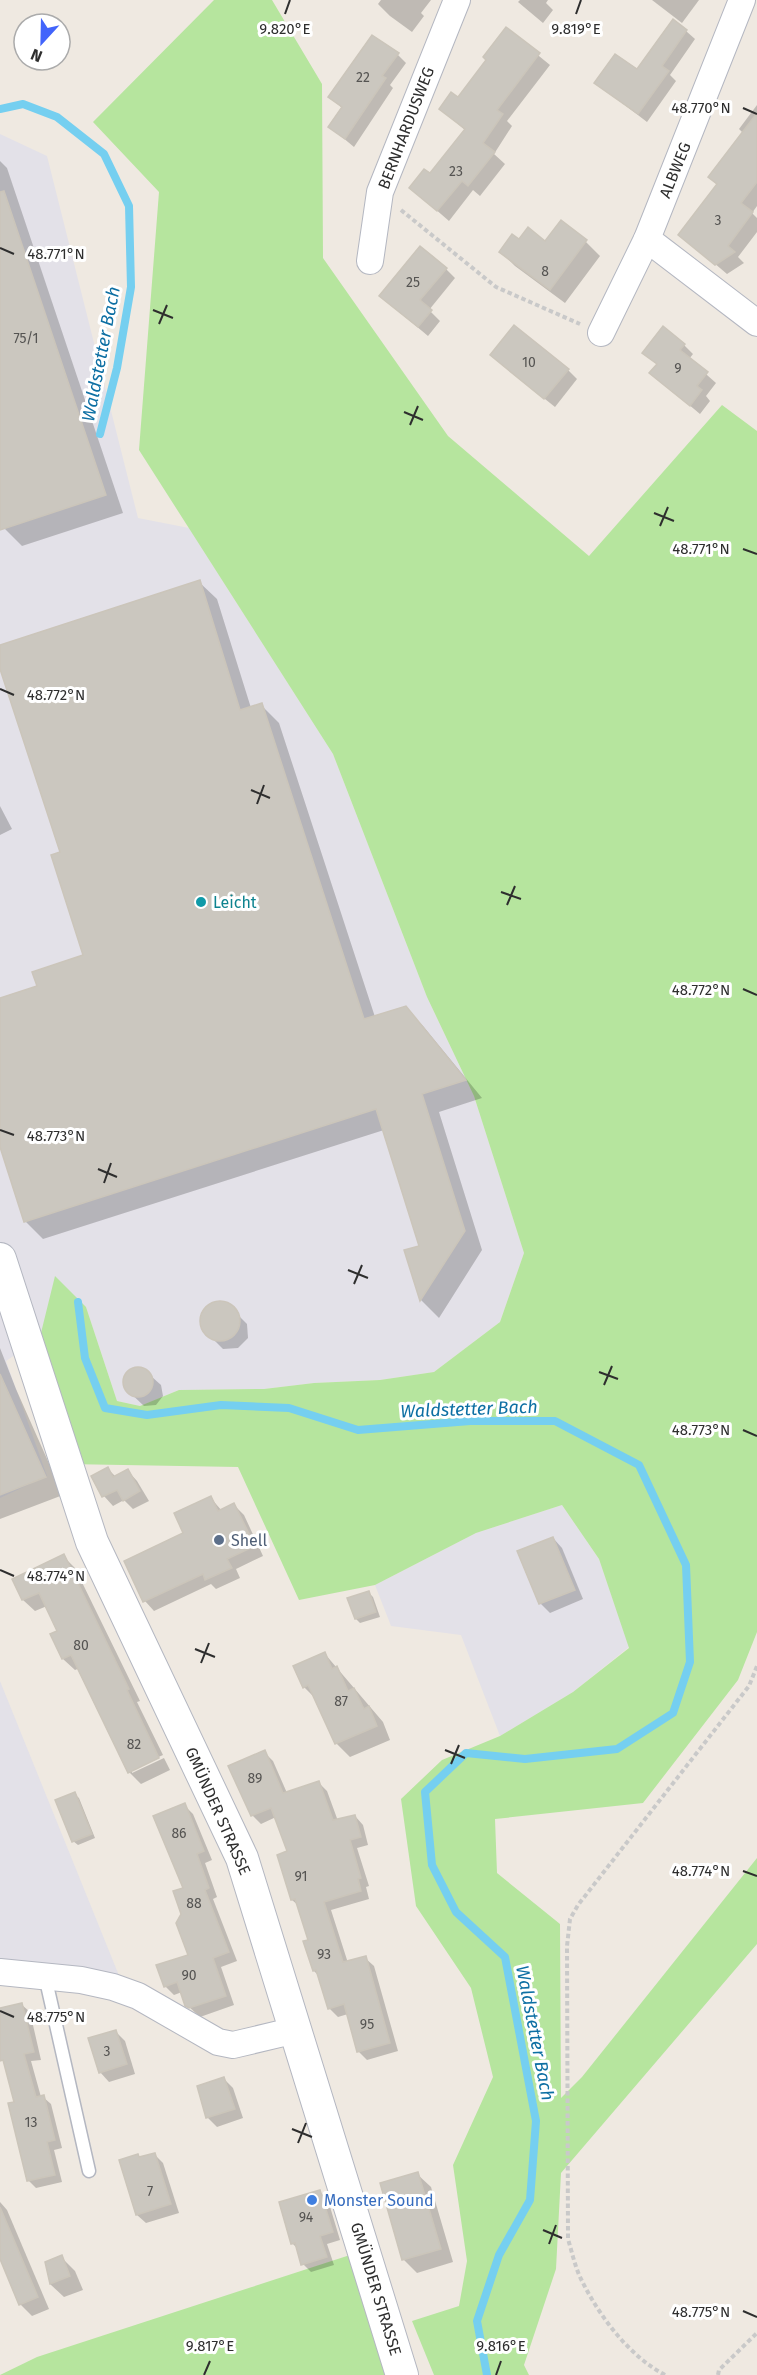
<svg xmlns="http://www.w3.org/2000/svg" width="757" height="2375" font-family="'Fira Sans',sans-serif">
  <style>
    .industrial { fill: #e3e1e8 }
    .green { fill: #b6e59e }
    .shadow { fill: #0003 }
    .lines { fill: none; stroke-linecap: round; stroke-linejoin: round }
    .stream { stroke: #75cff0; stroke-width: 8 }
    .building { fill: #cbc7bf; stroke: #cbc5ba; stroke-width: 1.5 }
    .service-casing { stroke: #b4b7c1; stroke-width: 15 }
    .minor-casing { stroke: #b4b7c1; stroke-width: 28 }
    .tertiary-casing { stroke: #b4b7c1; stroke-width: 34 }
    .path { stroke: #c9c9c9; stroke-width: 4; stroke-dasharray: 4.5 3; stroke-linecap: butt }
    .service { stroke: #fff; stroke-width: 12 }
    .minor { stroke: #fff; stroke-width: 26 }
    .tertiary { stroke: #fff; stroke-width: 32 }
    .ticks { fill: none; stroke: #2e2e2e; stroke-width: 2 }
    .culture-dot { fill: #0f9aa8; stroke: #fff; stroke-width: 2 }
    .service-dot { fill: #5c6f8a; stroke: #fff; stroke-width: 2 }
    .shop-dot { fill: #3f7fe0; stroke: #fff; stroke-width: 2 }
    .labels { text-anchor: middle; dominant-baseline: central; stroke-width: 6; stroke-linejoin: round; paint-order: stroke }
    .number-label { font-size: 14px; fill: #555452 }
    .street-label { font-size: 16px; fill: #2e2e2e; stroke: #fff }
    .culture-label { font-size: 16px; fill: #0d838f; stroke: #fff; text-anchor: start }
    .service-label { font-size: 16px; fill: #4e5e75; stroke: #fff; text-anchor: start }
    .shop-label { font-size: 16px; fill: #366cbe; stroke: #fff; text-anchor: start }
    .water-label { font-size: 18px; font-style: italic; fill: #0d6fa3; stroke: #fff }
    .ticks-label { font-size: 15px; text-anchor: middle; fill: #2e2e2e; stroke: #fff; stroke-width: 6; stroke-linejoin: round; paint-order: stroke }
  </style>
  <rect width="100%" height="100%" fill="#efe9e1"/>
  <g class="industrial">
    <polygon points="0,134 47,156 138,518 189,528 333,754 427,997 474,1096 524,1253 500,1322 434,1372 380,1380 314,1383 264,1389 179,1390 140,1406 117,1401 86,1307 6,1361 47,1476 0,1498"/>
    <polygon points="562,1505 599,1559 629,1647 573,1692 500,1736 461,1635 391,1626 375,1585 476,1533"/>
    <polygon points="0,1681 122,1983 0,1962"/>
  </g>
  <g class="green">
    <polygon points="214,0 272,0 322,84 323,258 448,436 589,556 722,405 757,431 757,1632 738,1680 643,1803 495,1819 497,1873 560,1924 561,2098 582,2077 757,1858 757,1944 561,2173 556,2269 524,2365 529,2375 434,2375 412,2321 459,2306 467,2261 453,2165 493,2077 471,1988 416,1906 401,1799 442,1760 500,1736 573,1692 629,1648 599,1559 562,1505 476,1533 375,1585 299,1600 238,1467 66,1464 39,1341 55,1276 86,1307 117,1401 140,1406 179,1390 264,1389 314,1383 380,1380 434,1372 500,1322 524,1253 474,1096 427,997 333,754 139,450 159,192 93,122"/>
    <polygon points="350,2255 392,2375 0,2375 37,2357"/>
  </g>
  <g class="shadow">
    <polygon points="381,0 431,0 421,13 424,16 412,32 390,16 378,4"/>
    <polygon points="520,0 548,0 546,3 553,10 543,23 518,2"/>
    <polygon points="652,0 699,0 682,23"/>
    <polygon points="506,29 550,65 507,121 512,126 494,154 505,164 480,196 473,190 449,221 411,188 430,175 466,131 441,109 459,99 488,60"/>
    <polygon points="686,31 695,39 670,75 676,81 647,122 596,83 637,72"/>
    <polygon points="398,55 406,63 390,85 393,88 354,147 330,127 343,109 330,97"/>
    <polygon points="757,105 757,206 752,213 757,218 757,232 738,257 744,263 727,274 680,234 718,186 710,177 743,133 739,129"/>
    <polygon points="0,161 7,168 123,513 22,546 4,528 0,515"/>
    <polygon points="561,222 586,242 600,256 565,303 515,266 501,252 519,242 546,243"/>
    <polygon points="446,269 455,278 429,310 440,321 428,336 391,305"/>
    <polygon points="684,345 693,354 689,359 716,383 706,396 710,401 700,414 651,373 658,365 644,353"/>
    <polygon points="501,364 568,370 577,379 555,407"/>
    <polygon points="199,582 217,599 251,708 261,705 279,723 375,1017 405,1008 423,1026 482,1098 439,1112 482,1250 439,1318 421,1300 406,1251 421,1247 384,1130 43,1239 25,1221 0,1142 0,999 39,987 85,956 62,853 0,664 0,646"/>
    <polygon points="0,806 12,829 0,835"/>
    <polygon points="212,1303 226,1303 247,1324 248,1338 238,1348 223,1349 202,1328 202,1314"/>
    <polygon points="0,1348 16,1389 63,1495 0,1519"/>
    <polygon points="142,1368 161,1385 163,1396 156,1405 144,1406 125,1388 124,1377 131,1369"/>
    <polygon points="108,1469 116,1477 128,1471 137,1481 149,1501 133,1509 124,1500 113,1506 104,1496 93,1477"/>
    <polygon points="210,1497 222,1511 234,1505 244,1515 263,1556 236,1569 240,1578 216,1589 211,1584 154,1611 145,1601"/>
    <polygon points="553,1538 562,1548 583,1599 550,1613 540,1603"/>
    <polygon points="63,1556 75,1568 140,1701 137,1702 163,1755 132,1769 132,1773 164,1758 170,1770 141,1784 129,1772 80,1668 75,1670 63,1659 52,1635 59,1632 47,1606 35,1611 23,1600 14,1579"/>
    <polygon points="369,1593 373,1597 380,1617 360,1623 356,1619 349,1599"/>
    <polygon points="325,1654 383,1722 390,1740 350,1757 336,1743 315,1698 304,1687"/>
    <polygon points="264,1752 273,1761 287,1793 318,1782 327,1791 338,1821 355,1816 363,1825 368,1845 357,1848 369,1886 366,1887 369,1899 331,1910 348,1963 365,1958 374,1966 398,2051 367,2060 359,2052 348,2014 338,2017 329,2008 319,1976 314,1971 305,1942 310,1941 299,1906 292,1900 289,1852 276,1817 261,1824 252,1815"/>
    <polygon points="74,1794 79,1798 95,1838 78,1845 73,1841"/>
    <polygon points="184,1805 193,1814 212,1860 205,1863 217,1897 213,1899 237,1961 221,1967 234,2005 200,2017 187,2005 182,1992 174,1995 165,1986 190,1956 182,1914"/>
    <polygon points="22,2005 30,2012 41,2060 31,2061 41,2097 43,2097 51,2104 62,2148 54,2150 62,2182 36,2188 28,2180 16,2103 0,2039 0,2010"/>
    <polygon points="115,2031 125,2041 135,2074 109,2082 100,2072"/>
    <polygon points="224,2079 233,2088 243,2118 217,2127 207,2117"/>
    <polygon points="154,2154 163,2163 179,2213 146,2223 137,2215 140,2158"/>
    <polygon points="417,2174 431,2187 453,2262 417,2273 404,2260 381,2184"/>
    <polygon points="320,2192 328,2200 340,2240 327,2244 334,2265 311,2272 303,2264 298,2249 292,2243"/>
    <polygon points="0,2202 7,2210 49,2309 32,2316 20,2304 0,2258"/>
    <polygon points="61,2257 75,2271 83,2290 64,2297 50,2284"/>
  </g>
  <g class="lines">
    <g class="stream">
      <polyline points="0,109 23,104 57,117 104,154 129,206 131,287 117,368 100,434"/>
      <polyline points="78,1302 85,1358 105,1408 147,1415 221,1405 289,1408 358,1430 470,1421 555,1421 639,1465 686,1565 690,1662 673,1713 617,1749 525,1759 466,1753 425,1792 432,1865 456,1912 505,1957 536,2121 530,2200 499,2255 477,2321 487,2375"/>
    </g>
  </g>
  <g class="building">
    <polygon points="673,19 687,30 662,66 669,71 638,114 594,83 615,54 637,69"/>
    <polygon points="506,27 540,53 497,110 503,114 483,143 495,152 468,186 462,181 437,211 409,188 424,169 430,173 465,129 439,109 451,92 458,97 486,60 483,57"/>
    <polygon points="372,35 399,53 382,76 386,78 345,139 328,127 342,107 328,97"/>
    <polygon points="757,113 757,182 741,203 753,212 728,246 735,252 715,265 678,235 717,184 708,177"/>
    <polygon points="4,191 106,495 0,530 0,192"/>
    <polygon points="561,220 587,240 550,290 499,252 512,234 519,239 528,227 545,241"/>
    <polygon points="420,246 447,268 420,300 432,310 418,327 379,296"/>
    <polygon points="514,325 569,369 544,399 490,355"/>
    <polygon points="663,326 685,344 680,350 708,372 697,386 702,390 690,406 649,373 657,364 642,353"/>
    <polygon points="200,580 240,710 262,703 364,1019 406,1006 466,1080 422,1094 465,1231 420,1301 404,1250 419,1246 376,1109 24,1222 0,1147 0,998 37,986 32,972 83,955 51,855 60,852 0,669 0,645"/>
    <circle cx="220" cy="1321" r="20"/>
    <circle cx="138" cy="1382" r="15"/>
    <polygon points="0,1374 46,1477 0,1495"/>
    <polygon points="108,1467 113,1477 128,1469 140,1491 123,1501 117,1490 102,1497 91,1476"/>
    <polygon points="211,1496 218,1511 234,1503 255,1546 227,1559 232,1568 205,1580 203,1574 143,1602 124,1561 183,1533 174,1513"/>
    <polygon points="553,1537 575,1590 539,1604 517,1551"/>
    <polygon points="64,1554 129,1689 127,1690 159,1758 128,1773 71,1655 62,1659 50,1634 57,1631 39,1593 22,1600 12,1579"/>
    <polygon points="369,1591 376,1612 355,1619 347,1598"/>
    <polygon points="325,1652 332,1669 337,1666 348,1691 354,1688 364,1709 369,1706 377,1726 335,1744 308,1685 303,1688 293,1666"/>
    <polygon points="265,1750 283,1793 319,1781 333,1820 355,1815 361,1837 350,1840 361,1878 358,1879 361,1891 324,1902 343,1962 366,1956 390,2043 357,2052 344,2004 328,2009 316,1970 313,1971 303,1941 308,1940 295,1899 291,1900 277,1855 287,1851 271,1808 251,1816 228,1766"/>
    <polygon points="75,1792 92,1834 72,1842 55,1800"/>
    <polygon points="185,1803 204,1851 197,1854 209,1888 205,1890 229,1952 213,1958 226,1996 189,2008 185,2006 177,1982 164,1987 156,1965 188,1955 176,1923 181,1914 173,1891 183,1888 153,1816"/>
    <polygon points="22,2003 34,2052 24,2054 36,2097 44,2095 55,2140 47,2142 55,2175 27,2181 8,2103 14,2102 3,2060 0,2061 0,2008"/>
    <polygon points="116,2030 127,2064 99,2073 88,2038"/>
    <polygon points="224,2077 235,2109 206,2118 197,2086"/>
    <polygon points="155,2153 171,2204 136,2215 119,2160 138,2154 139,2157"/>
    <polygon points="418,2172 441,2249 402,2260 380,2183"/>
    <polygon points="320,2190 333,2232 320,2236 327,2257 301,2265 295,2243 291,2244 279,2202"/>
    <polygon points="0,2207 38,2297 19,2305 0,2259"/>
    <polygon points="62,2255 70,2276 50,2284 45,2262"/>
  </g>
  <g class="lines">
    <g class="service-casing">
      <polyline id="service" points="45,1976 89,2171"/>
    </g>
    <g class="minor-casing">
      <g id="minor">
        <polyline points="647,239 757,323"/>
        <polyline points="370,261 380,192 457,0"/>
        <polyline points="601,333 647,239 742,0"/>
        <polyline points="0,1972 81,1980 113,1987 138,1996 218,2042 233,2045 296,2030"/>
      </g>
    </g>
    <g class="tertiary-casing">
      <polyline id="tertiary" points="0,1259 92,1542 242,1858 402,2375"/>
    </g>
    <g class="path">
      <polyline points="401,210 496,287 580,324"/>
      <path d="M665 2375C629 2356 599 2316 581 2279 575 2267 572 2252 568 2239L567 1946 570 1919 578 1905 749 1686 757 1666"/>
      <polyline points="718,2375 719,2370 757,2333"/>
    </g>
    <use href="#service" class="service"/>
    <use href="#minor" class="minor"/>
    <use href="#tertiary" class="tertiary"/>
  </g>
  <path class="ticks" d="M285 14 290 0M576 14 581 0M743 108 757 114M0 248 14 254M153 310 173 318M159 324 167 305M404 412 423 420M410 425 418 406M654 513 674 521M660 526 668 507M743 549 757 554M0 689 14 695M251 790 270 798M257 804 264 785M501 892 521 899M507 905 515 886M743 989 757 995M0 1130 14 1135M98 1169 117 1177M104 1183 111 1163M348 1270 368 1278M354 1284 362 1265M599 1372 618 1379M604 1385 612 1366M743 1430 757 1436M0 1570 14 1576M195 1649 215 1657M201 1663 209 1643M445 1750 465 1758M451 1764 459 1745M743 1871 757 1876M0 2011 14 2017M292 2129 312 2137M298 2143 306 2123M543 2230 562 2238M549 2244 556 2225M743 2311 757 2317M204 2375 210 2361M496 2375 501 2361"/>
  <circle class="culture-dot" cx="201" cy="902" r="6"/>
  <circle class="service-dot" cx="219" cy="1540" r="6"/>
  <circle class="shop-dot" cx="312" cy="2200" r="6"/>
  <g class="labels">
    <g class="number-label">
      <text x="363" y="77">22</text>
      <text x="456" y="171">23</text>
      <text x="718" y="220">3</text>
      <text x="545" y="271">8</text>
      <text x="413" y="282">25</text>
      <text x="26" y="338">75/1</text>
      <text x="529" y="362">10</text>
      <text x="678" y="368">9</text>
      <text x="81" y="1645">80</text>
      <text x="341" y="1701">87</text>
      <text x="134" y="1744">82</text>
      <text x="255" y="1778">89</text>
      <text x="179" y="1833">86</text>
      <text x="301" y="1876">91</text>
      <text x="194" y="1903">88</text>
      <text x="324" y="1954">93</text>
      <text x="189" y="1975">90</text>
      <text x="367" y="2024">95</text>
      <text x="107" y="2051">3</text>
      <text x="31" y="2122">13</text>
      <text x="150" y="2191">7</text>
      <text x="306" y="2217">94</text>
    </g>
    <g class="street-label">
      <text transform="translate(406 128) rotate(-69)">BERNHARDUSWEG</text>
      <text transform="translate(675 170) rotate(-68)">ALBWEG</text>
      <text transform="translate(218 1811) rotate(66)">GMÜNDER STRASSE</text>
      <text transform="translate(376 2289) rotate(73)">GMÜNDER STRASSE</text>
    </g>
    <g class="culture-label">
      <text x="213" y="902">Leicht</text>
    </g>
    <g class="service-label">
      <text x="231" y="1540">Shell</text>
    </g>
    <g class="shop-label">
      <text x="324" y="2200">Monster Sound</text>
    </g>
    <g class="water-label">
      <text transform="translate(101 354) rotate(-79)">Waldstetter Bach</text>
      <text transform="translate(469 1409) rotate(-2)">Waldstetter Bach</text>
      <text transform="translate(535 2033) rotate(79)">Waldstetter Bach</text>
    </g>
  </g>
  <g class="ticks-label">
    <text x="285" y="34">9.820°E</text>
    <text x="576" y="34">9.819°E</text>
    <text x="701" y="113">48.770°N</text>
    <text x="56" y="259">48.771°N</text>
    <text x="701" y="554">48.771°N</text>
    <text x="56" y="700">48.772°N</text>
    <text x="701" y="995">48.772°N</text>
    <text x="56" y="1141">48.773°N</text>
    <text x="701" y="1435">48.773°N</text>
    <text x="56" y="1581">48.774°N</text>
    <text x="701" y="1876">48.774°N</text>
    <text x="56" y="2022">48.775°N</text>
    <text x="701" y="2317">48.775°N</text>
    <text x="210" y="2351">9.817°E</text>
    <text x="501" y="2351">9.816°E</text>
  </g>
  <g transform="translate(42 42) rotate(202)"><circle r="28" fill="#ffffff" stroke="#ababab" stroke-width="1.5"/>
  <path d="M0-4.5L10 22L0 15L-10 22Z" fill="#4264fb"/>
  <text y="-9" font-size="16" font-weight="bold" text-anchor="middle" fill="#2e2e2e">N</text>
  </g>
</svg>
